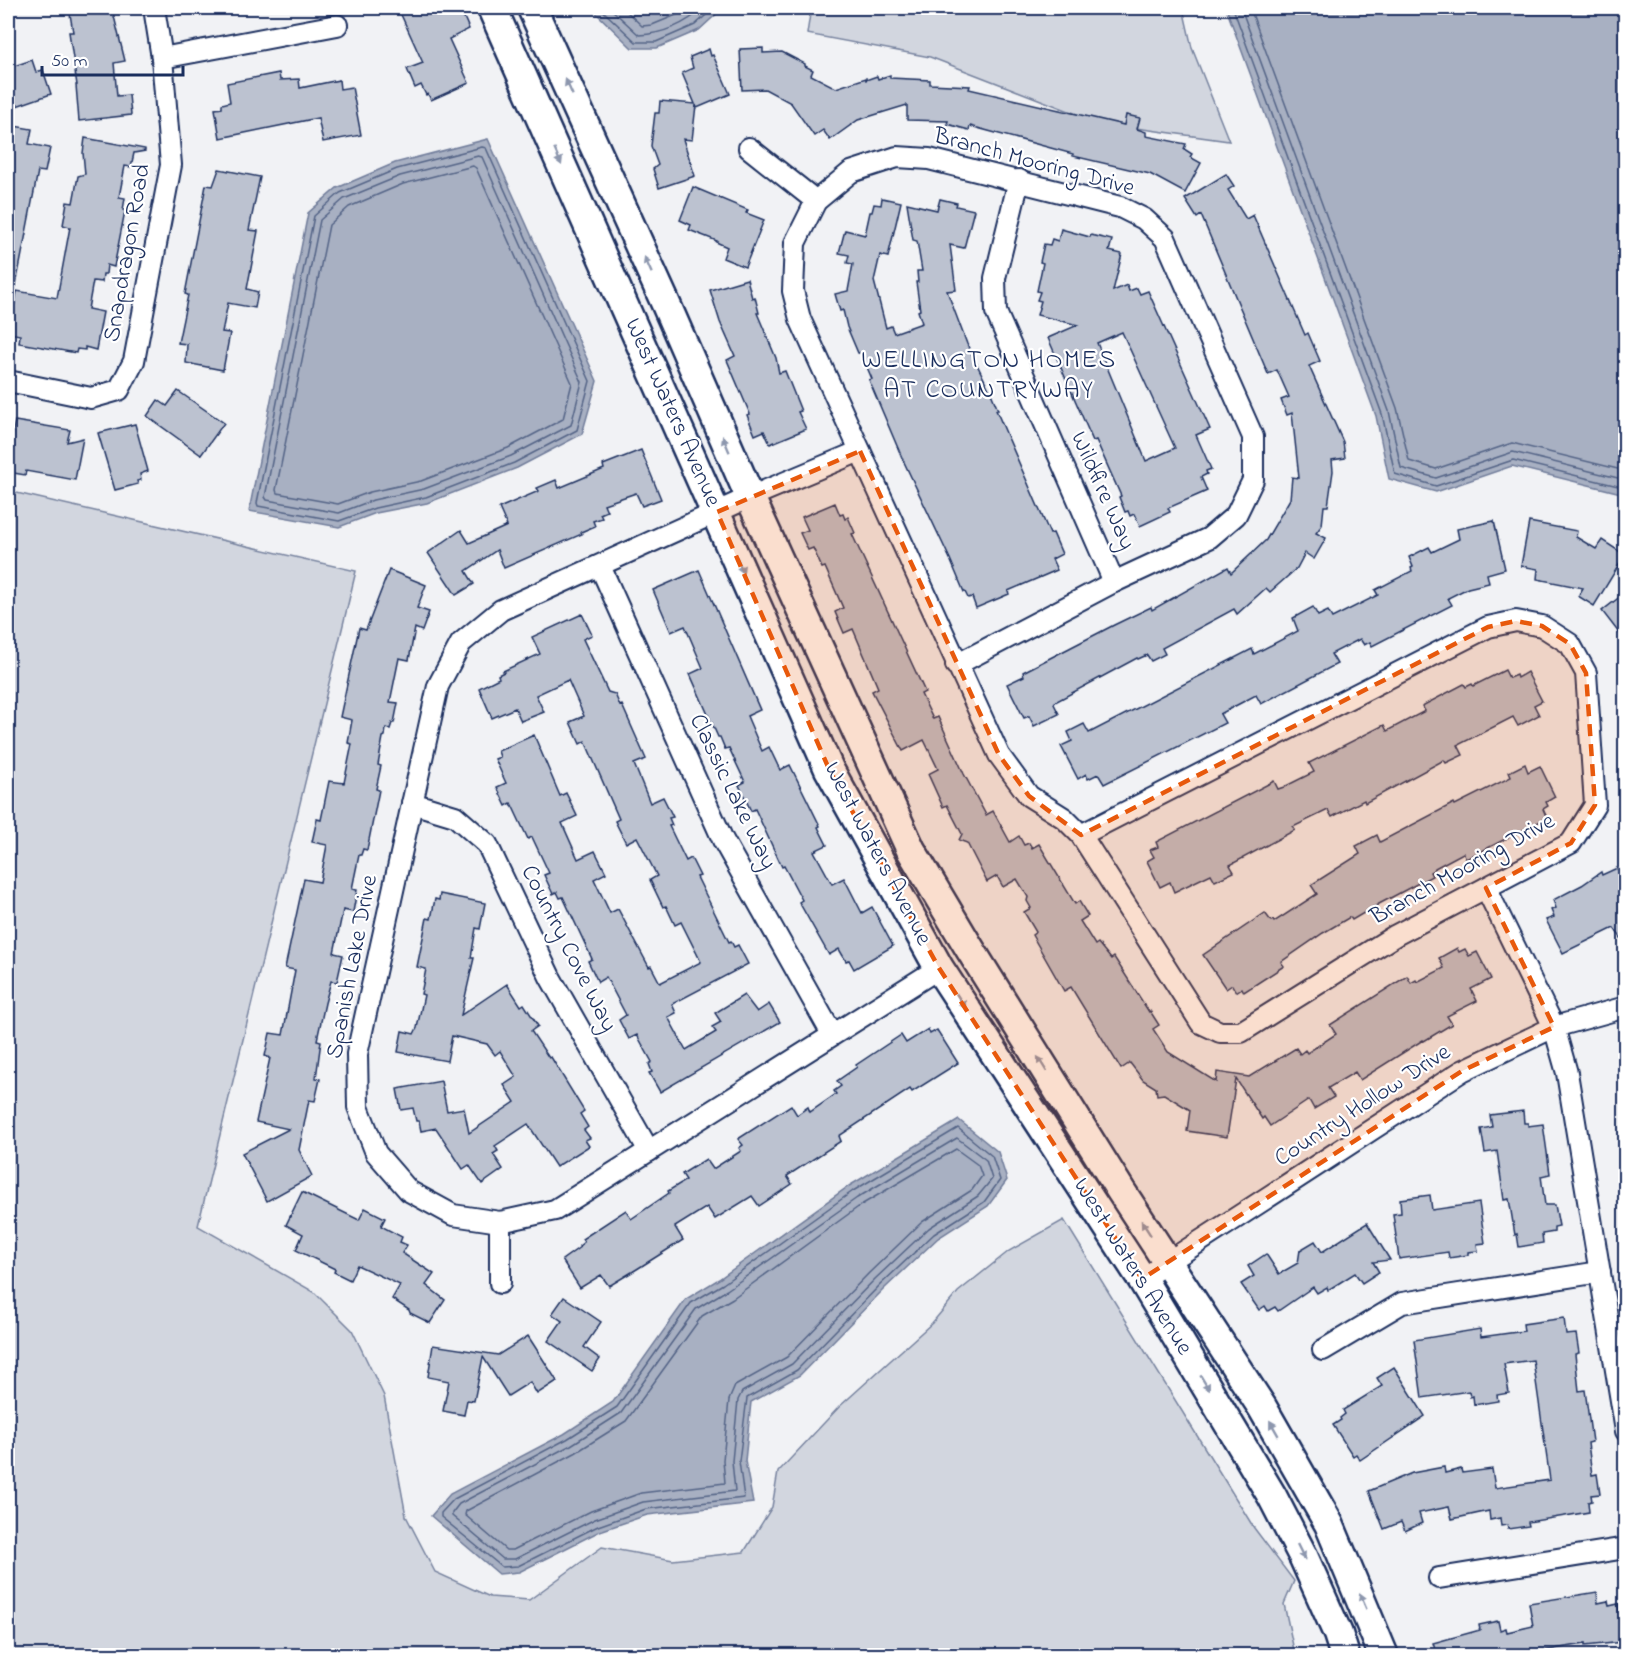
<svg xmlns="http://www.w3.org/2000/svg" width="1633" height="1663" font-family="'Indie Flower',sans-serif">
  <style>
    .green { fill: #d2d6df; stroke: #76829e; stroke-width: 1.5 }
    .water { fill: #a8b0c2; stroke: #707c9a; stroke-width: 1.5 }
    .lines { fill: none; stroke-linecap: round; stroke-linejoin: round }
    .shore { stroke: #536386; stroke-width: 1.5 }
    .building { fill: #bcc2d0; stroke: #1b2f5e; stroke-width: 1.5; fill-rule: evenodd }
    .street-casing { stroke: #1b2f5e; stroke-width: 24 }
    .secondary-casing { stroke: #1b2f5e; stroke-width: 33 }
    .street { stroke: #fff; stroke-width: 20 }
    .secondary { stroke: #fff; stroke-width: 28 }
    .oneway { fill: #8d97ae }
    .marked { fill: #e8590c; fill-opacity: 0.2; stroke: #e8590c; stroke-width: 4.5; stroke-dasharray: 12 8; stroke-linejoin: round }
    .labels { text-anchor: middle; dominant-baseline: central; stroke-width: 4.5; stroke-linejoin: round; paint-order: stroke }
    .street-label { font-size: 24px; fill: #1b2f5e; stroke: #fff }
    .neighbourhood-label { font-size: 26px; letter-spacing: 1.5px; fill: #1b2f5e; stroke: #fff }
  </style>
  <rect width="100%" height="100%" fill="#f1f2f5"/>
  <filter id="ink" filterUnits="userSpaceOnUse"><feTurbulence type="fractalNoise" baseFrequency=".0167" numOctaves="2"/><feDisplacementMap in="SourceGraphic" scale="12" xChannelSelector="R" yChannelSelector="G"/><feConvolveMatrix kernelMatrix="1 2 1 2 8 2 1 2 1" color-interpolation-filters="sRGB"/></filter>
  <g filter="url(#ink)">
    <g class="green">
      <polygon points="811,8 1183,8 1192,48 1229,141 1100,123 930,57 807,34"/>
      <polygon points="8,491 356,571 198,1226 314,1292 352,1330 384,1396 406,1516 435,1572 490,1597 529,1600 602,1547 673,1560 744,1552 772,1507 778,1472 839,1407 932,1323 958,1292 1009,1251 1064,1220 1254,1528 1294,1581 1284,1604 1295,1655 8,1655"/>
    </g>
    <g class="water">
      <polygon points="591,8 723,8 699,30 657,48 632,48"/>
      <polygon points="1226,8 1625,8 1625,494 1512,466 1436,492 1389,479 1376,416"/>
      <polygon points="488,139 597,381 582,434 517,468 427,503 376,513 339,527 249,511 308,213 337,188 395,163"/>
      <polygon points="959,1120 998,1152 1007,1180 988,1206 938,1238 884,1289 800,1375 751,1402 745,1461 753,1503 647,1515 600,1531 519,1572 499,1574 431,1516 450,1494 564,1434 613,1402 686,1299 719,1279 849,1186"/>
    </g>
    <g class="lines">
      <g class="shore">
        <polyline points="600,8 636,42 656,42 695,25 714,8"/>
        <path d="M610 8 639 35C663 34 686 24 703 8"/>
        <polyline points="623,8 642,26 652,25 686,11 690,8"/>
        <polyline points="1233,8 1382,414 1395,474 1436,486 1513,460 1626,488"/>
        <polyline points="1241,8 1389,411 1401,468 1436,478 1513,452 1626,480"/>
        <polyline points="1250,8 1397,408 1409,461 1436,469 1512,443 1626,471"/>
        <polygon points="482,147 486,148 590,381 577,430 514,463 426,497 375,508 339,521 258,506 257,503 314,216 340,193 397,169"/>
        <polygon points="478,156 482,157 582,382 571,425 511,456 424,489 373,500 339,513 267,500 265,497 320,220 344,199 400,176"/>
        <polygon points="473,166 476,168 572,383 563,419 508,448 421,481 370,492 338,504 277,493 276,490 329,225 349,207 403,184"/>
        <polygon points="958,1128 992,1156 1000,1180 984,1202 934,1234 880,1285 797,1370 747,1398 739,1461 744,1498 646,1509 598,1526 518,1566 502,1567 441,1517 441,1513 454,1499 567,1439 617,1407 691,1303 723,1284 853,1191"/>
        <polygon points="957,1138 986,1160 992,1179 978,1196 929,1228 875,1279 792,1364 742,1392 738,1400 732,1461 735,1491 643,1502 595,1519 515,1559 503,1559 452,1516 452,1513 459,1504 571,1445 621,1413 696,1309 727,1290 857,1198"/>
        <polygon points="956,1149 978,1165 982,1176 972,1190 922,1222 869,1273 787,1357 735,1386 729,1400 723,1460 725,1483 641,1493 591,1511 513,1550 506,1550 465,1515 466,1511 575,1453 626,1421 702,1316 733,1298 861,1205"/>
      </g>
    </g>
    <g class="building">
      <polygon points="69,8 112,8 125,61 114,63 117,96 129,95 131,115 79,121 76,85 77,85 69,32 73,32"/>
      <polygon points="398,8 460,8 469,29 449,39 469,83 431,100 428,94 426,95 421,85 415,88 407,69 423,63"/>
      <polygon points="763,48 763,53 782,52 805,64 805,66 813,70 811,75 836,88 866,78 866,80 877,76 878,79 890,75 890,78 930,80 930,84 970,86 969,89 1124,125 1126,115 1140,118 1137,129 1146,132 1146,136 1186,144 1184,149 1192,154 1190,157 1201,163 1185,193 1150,174 1073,156 1073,154 970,126 969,130 947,124 948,121 907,120 907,105 858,120 830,140 823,130 814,136 791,103 765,89 742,90 740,49"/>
      <polygon points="709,49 711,56 713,55 730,94 697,108 696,105 692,140 683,139 695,176 659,188 653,169 658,165 651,146 655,113 659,113 660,101 695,104 682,73 693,68 690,57"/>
      <polygon points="32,60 36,72 43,70 51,94 8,109 8,68"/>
      <polygon points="279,73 280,80 299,79 300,88 339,80 340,89 352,87 361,135 323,142 318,118 220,138 215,109 222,108 222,104 230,102 227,83"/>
      <polygon points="8,125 32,129 29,144 50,148 45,172 38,171 15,290 8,290"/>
      <polygon points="85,138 145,149 145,151 134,153 131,167 125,166 119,197 125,198 123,210 125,211 114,267 107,265 106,274 103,274 102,282 93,281 88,309 103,312 96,350 85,347 85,350 77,349 76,353 19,343 20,335 9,333 17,291 57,298 70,227 63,225 67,202 73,203 78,176 85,174 83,153"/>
      <polygon points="219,169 260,177 249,230 258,231 247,289 258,292 255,308 228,303 222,332 230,333 223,370 186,363 187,344 178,343 188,295 185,294 206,185 213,186"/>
      <polygon points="1226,174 1234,186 1228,190 1246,219 1253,215 1305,335 1308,333 1320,361 1309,366 1343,442 1345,458 1332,460 1333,471 1328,506 1324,506 1322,525 1316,533 1326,538 1314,559 1305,553 1297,568 1270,592 1266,588 1237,614 1234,609 1162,648 1165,654 1151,661 1147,655 1138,659 1137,658 1055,702 1054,704 1059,714 1034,726 1029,716 1024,718 1007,684 1024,676 1023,672 1114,625 1151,607 1152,610 1228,567 1231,573 1266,540 1290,499 1292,477 1299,478 1292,413 1287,415 1281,400 1289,397 1277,370 1268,374 1201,215 1197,218 1185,199"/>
      <polygon points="693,187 748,210 746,213 764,220 745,267 723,258 727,247 716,242 717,241 689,230 691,225 680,220"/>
      <polygon points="882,198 901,202 888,257 880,255 874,281 886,328 891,326 894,333 922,323 918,311 920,310 916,282 918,282 917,271 922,271 917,241 913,240 907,203 937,210 940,199 957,203 956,206 974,210 964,248 950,245 956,290 947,291 967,344 991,393 998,410 996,410 1050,534 1053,533 1062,554 1052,559 1057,570 1008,591 1009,594 976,608 972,597 968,598 965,592 964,592 950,559 903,460 869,380 872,379 861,353 858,353 847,327 843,310 840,311 835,294 848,291 853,264 847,263 849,255 839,253 845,230 865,235 870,212 872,212 874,204 881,205"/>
      <path d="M1061 229 1090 237 1091 235 1112 240 1109 251 1122 254 1113 291 1127 285 1129 291 1137 288 1140 294 1148 291 1210 429 1196 435 1211 469 1206 471 1207 474 1201 477 1207 491 1168 508 1170 512 1140 526 1134 514 1130 516 1128 511 1125 512 1119 497 1121 496 1096 440 1093 441 1048 338 1078 325 1037 315 1041 301 1037 300 1040 292 1037 291 1043 263 1040 262 1044 244 1050 245 1052 239 1058 241ZM1122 332 1175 448 1146 461 1097 343Z"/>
      <polygon points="747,279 752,298 755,297 759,313 757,313 776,358 779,373 785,371 801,411 798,412 806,429 770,444 764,431 755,435 747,415 750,414 727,360 735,356 720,322 710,290"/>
      <polygon points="178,391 224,423 201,455 147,416 158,400 167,406"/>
      <polygon points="15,421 70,430 67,442 83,438 75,480 26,471 25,475 8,472 8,435 12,436"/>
      <polygon points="135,424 148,471 140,474 141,480 137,481 138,484 115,490 98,433"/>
      <polygon points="641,450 661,499 642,506 636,493 604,504 607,511 600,514 602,518 593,521 595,526 581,532 582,534 504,568 497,550 466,571 474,584 456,595 428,553 461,530 469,543 507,526 499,508 539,491 537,488 556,480 559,488 604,469 603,465"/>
      <polygon points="835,503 840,515 843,514 845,519 848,517 855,533 852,534 925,692 921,694 933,719 938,717 964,774 986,815 993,811 1010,842 1019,836 1024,845 1029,843 1032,848 1039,844 1075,904 1079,901 1088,916 1080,921 1095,945 1098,943 1111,959 1114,957 1149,1012 1150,1011 1159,1025 1153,1029 1168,1052 1216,1082 1217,1072 1249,1077 1296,1048 1300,1054 1305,1050 1307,1053 1336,1034 1330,1025 1407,976 1411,983 1416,980 1417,982 1444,968 1439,958 1457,948 1459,952 1465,949 1469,956 1477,952 1491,979 1471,989 1477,1001 1447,1016 1452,1024 1424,1041 1423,1040 1360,1080 1355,1072 1328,1088 1334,1097 1314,1109 1309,1100 1270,1126 1264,1117 1262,1119 1236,1079 1227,1137 1187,1131 1190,1110 1164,1094 1157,1095 1156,1088 1143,1080 1130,1063 1121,1069 1071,987 1064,991 1032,935 1036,932 1024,912 1031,908 1027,901 1028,897 1017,879 1003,887 997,876 987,882 967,843 959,840 962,834 947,805 943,807 928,774 938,769 924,740 903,751 872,691 878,688 853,629 844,633 835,612 843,608 825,567 822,568 813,548 808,550 800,533 808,530 802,517"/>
      <polygon points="1494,521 1505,569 1487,574 1489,583 1468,588 1448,598 1452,605 1372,646 1370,642 1364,645 1360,639 1331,654 1337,664 1261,704 1256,695 1237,705 1220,714 1225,723 1104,784 1098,774 1088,779 1086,774 1078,779 1061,746 1072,741 1068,732 1084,724 1089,733 1252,649 1254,654 1298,631 1293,618 1313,607 1318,616 1328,611 1332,618 1378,595 1375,590 1412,571 1411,568 1413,567 1409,557 1429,547 1432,552 1459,539 1457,529"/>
      <polygon points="1529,522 1577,531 1576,537 1596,549 1602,540 1625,555 1594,606 1578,596 1583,588 1537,579 1538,569 1521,566"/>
      <polygon points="389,570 426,585 417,608 429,612 422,631 415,628 409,660 399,658 390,702 398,703 394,723 392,723 390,729 386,728 385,736 383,737 378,765 381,766 376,789 379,790 367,850 363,849 361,855 359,855 352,889 357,890 353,912 343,910 334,953 343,955 337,982 331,981 325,1003 317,1040 321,1041 316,1078 320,1079 315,1101 309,1100 299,1150 312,1176 267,1201 242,1153 289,1129 256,1122 270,1058 265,1056 270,1033 283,1035 295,970 285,968 304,879 320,882 327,845 312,842 317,819 321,820 329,781 344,783 352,744 348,743 352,720 340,717 359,628 366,630"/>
      <polygon points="699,570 760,710 747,716 762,751 769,747 780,770 790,765 820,826 818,827 827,845 814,851 832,884 844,878 862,913 872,907 893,946 854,969 849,960 846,961 839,949 829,955 799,902 802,900 784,866 782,867 755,809 751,811 739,785 745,782 729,748 725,749 720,737 718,737 690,674 703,668 685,626 671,632 653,590"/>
      <polygon points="1626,592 1626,642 1602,611"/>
      <polygon points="582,614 592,635 583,639 608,692 615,694 620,706 622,705 646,759 634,764 650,803 663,797 673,817 669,818 672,825 669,826 686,861 691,858 700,876 697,877 729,942 731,941 734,947 738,945 748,964 672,1004 676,1013 668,1017 686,1050 716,1032 712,1027 721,1022 715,1013 744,995 757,1012 769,1004 780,1022 660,1092 649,1073 652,1072 649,1064 652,1062 637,1035 629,1039 619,1020 626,1015 606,977 598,982 588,961 592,959 563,897 560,898 557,892 553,894 544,875 549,873 532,837 528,839 511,803 506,806 497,787 506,783 495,759 500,757 498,751 534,735 560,796 566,793 577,816 562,823 578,859 595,851 606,873 594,879 610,913 618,909 649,967 651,966 660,983 701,962 681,922 675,925 666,906 663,907 650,880 657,876 637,837 626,843 615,821 619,819 585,741 580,744 570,722 584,716 568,680 536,695 544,712 521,721 515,708 492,718 479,688 499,678 498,675 504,672 503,671 540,654 532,637"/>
      <polygon points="1505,670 1509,678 1516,675 1517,678 1527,672 1542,701 1534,705 1539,715 1518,726 1513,717 1458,745 1463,755 1446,763 1444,760 1365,803 1364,800 1332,817 1328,810 1293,827 1295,830 1230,865 1234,872 1215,881 1211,874 1174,892 1170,882 1160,887 1147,861 1154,857 1150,850 1158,847 1156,842 1274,781 1278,789 1284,787 1314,772 1309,763 1384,725 1387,731 1425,711 1422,706 1464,684 1466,687 1472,684 1473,686"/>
      <polygon points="1525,764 1528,772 1540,766 1555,797 1546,802 1548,806 1543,809 1547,818 1466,859 1463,853 1435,868 1435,869 1430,872 1432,876 1379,904 1352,920 1350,917 1323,933 1281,962 1284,966 1244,992 1242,988 1236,992 1232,985 1226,989 1203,955 1265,913 1271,921 1273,920 1274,922 1317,894 1311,885 1360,854 1356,846 1377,835 1380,842 1454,803 1455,805 1511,777 1509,772"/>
      <polygon points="1617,868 1626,881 1626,945 1614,928 1563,953 1546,920 1554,917 1551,910 1556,908 1553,900 1582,885 1601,872 1602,875"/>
      <polygon points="440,894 485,903 480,929 476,928 471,958 474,958 461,1015 507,984 521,1006 524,1004 538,1026 531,1031 549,1058 551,1057 584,1111 580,1114 588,1127 584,1130 590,1138 585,1140 589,1146 556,1167 528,1124 495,1146 498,1151 493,1154 503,1169 482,1184 469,1165 463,1169 436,1128 421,1131 419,1121 416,1121 413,1108 401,1110 397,1089 441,1081 447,1111 464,1108 469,1133 515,1102 504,1085 516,1077 500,1051 495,1055 487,1044 452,1036 447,1061 398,1052 402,1031 414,1034 417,1028 424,995 421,994 426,969 417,967 427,918 431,919 435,899 439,900"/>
      <polygon points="928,1029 930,1034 937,1030 958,1063 912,1092 910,1089 839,1136 841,1141 787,1176 792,1184 759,1206 752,1196 715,1219 707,1207 675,1227 683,1240 637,1269 609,1286 601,1275 580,1288 562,1260 580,1247 579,1246 584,1242 582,1239 626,1210 631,1219 669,1193 668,1191 686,1180 682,1174 706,1159 713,1169 741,1151 739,1148 743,1145 738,1139 791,1105 797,1115 808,1107 810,1112 836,1094 834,1091 841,1086 837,1081 857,1067 856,1065 901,1035 906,1043"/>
      <polygon points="1523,1111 1524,1123 1528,1123 1528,1126 1543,1124 1550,1174 1541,1176 1545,1205 1555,1205 1559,1226 1554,1227 1554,1232 1542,1234 1543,1243 1519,1247 1517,1234 1515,1235 1509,1199 1504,1200 1497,1151 1485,1153 1481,1129 1492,1127 1490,1115"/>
      <polygon points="302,1192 359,1220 365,1208 385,1218 381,1226 402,1237 400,1242 407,1245 402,1253 434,1274 426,1285 445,1300 430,1323 410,1313 409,1310 392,1299 400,1285 357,1265 350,1280 334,1272 335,1269 296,1250 303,1234 286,1225"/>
      <polygon points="1430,1195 1432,1210 1479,1203 1485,1243 1477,1244 1478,1251 1468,1252 1468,1255 1449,1258 1448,1252 1399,1259 1393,1214 1401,1213 1400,1199"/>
      <polygon points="1367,1223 1390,1260 1373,1262 1379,1272 1362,1283 1355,1273 1328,1290 1327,1287 1317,1293 1313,1287 1278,1311 1275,1307 1268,1311 1265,1306 1259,1310 1241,1284 1254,1276 1248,1266 1266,1254 1279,1274 1298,1263 1300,1250 1315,1241 1322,1252"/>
      <polygon points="564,1297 601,1322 584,1347 600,1359 592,1371 548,1341 562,1321 552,1314"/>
      <polygon points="1564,1318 1566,1335 1576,1334 1579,1353 1575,1354 1579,1391 1585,1390 1592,1442 1588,1443 1592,1475 1597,1474 1600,1494 1591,1495 1592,1501 1588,1502 1589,1512 1528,1522 1529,1526 1508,1529 1507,1525 1501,1526 1500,1518 1490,1520 1489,1511 1452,1519 1449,1507 1419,1513 1422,1523 1405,1531 1401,1522 1384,1529 1369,1491 1412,1473 1444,1467 1445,1473 1461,1469 1462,1473 1492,1469 1495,1488 1550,1480 1533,1360 1504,1364 1509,1393 1497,1395 1498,1401 1474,1405 1473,1396 1470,1397 1469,1391 1422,1398 1414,1340 1480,1329 1481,1337 1524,1331 1523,1324"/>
      <polygon points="528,1336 557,1381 537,1394 530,1382 508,1396 483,1357 474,1401 467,1400 464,1415 443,1411 449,1381 428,1377 433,1345 498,1355"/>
      <polygon points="1394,1367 1425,1416 1360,1460 1356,1454 1353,1456 1333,1425 1341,1420 1340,1418 1345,1414 1343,1410 1382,1386 1377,1378"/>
      <polygon points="1597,1592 1598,1603 1608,1601 1609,1606 1618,1604 1623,1642 1585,1646 1585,1644 1523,1654 1524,1656 1437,1656 1433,1643 1480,1630 1479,1625 1498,1621 1500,1630 1506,1628 1507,1632 1533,1626 1529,1603"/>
    </g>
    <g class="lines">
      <g class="street-casing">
        <g id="street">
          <polyline points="162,58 337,25"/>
          <polyline points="749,148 816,201"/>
          <polyline points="1019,180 995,278 996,312 1114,582"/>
          <polyline points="8,381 91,398 119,390 134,361 171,165 162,58 154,8"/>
          <polyline points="860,451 750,497 501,610 461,643 438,686 357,1054 358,1107 376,1153 409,1191 453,1215 500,1222 555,1210 939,968"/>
          <polyline points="600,566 723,840 832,1034"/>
          <polyline points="956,665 1114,582 1209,538 1236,515 1253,480 1253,437 1165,238 1144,219 1120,207 929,159 897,157 851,172 816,201 795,243 793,291 800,319 999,755 1029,796 1064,818 1081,835 1201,1023 1220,1032 1241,1032 1396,935 1571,843 1595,805 1586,673 1570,644 1542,626 1516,621 1488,627 1081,835"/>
          <polyline points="412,803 455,816 487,844 550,977 649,1151"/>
          <polyline points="1486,888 1554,1027 1567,1073 1626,1431"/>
          <polyline points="500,1222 500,1283"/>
          <polyline points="1142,1279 1462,1071 1554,1027 1626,1007"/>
          <polyline points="1323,1350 1402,1303 1600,1272"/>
          <polyline points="1439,1578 1626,1548"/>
        </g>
      </g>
      <g class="secondary-casing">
        <g id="secondary">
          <polyline points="492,8 829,769 939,968 1142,1279 1272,1496 1304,1558 1338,1634 1345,1656"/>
          <polyline points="532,8 665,302 750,497 911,850 970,949 1121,1191 1262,1407 1329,1524 1384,1656"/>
        </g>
      </g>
      <use href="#street" class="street"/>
      <use href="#secondary" class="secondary"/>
    </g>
    <defs><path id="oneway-solid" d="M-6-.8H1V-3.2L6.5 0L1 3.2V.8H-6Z" transform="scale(1.5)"/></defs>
    <g class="oneway">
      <use href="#oneway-solid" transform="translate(569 87) rotate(-114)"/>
      <use href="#oneway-solid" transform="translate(558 157) rotate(66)"/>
      <use href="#oneway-solid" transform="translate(648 265) rotate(-114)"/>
      <use href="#oneway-solid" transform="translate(726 444) rotate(-113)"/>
      <use href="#oneway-solid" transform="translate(740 565) rotate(67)"/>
      <use href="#oneway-solid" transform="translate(961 1001) rotate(57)"/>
      <use href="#oneway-solid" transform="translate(1042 1064) rotate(-122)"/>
      <use href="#oneway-solid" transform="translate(1146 1228) rotate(-123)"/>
      <use href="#oneway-solid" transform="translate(1205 1383) rotate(59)"/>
      <use href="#oneway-solid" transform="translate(1274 1428) rotate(-120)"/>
      <use href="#oneway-solid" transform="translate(1301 1552) rotate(64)"/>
      <use href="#oneway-solid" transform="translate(1363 1601) rotate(-113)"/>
    </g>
  </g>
  <path class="marked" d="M860 451 999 755 1029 796 1081 835 1488 627 1516 621 1542 626 1570 644 1586 673 1595 805 1571 843 1486 888 1554 1027 1462 1071 1142 1279 939 968 893 885 829 769 717 512Z"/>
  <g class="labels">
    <g class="street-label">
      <text transform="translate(1034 163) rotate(15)">Branch Mooring Drive</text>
      <text transform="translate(128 253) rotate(-80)">Snapdragon Road</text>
      <text transform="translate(672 413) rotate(66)">West Waters Avenue</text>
      <text transform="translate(1102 491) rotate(66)">Wildfire Way</text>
      <text transform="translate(732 792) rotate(64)">Classic Lake Way</text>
      <text transform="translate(877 854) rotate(62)">West Waters Avenue</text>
      <text transform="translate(1463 870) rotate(-29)">Branch Mooring Drive</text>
      <text transform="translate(568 949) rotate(63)">Country Cove Way</text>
      <text transform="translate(353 967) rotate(-79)">Spanish Lake Drive</text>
      <text transform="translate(1363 1106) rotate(-33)">Country Hollow Drive</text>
      <text transform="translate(1132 1267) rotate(58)">West Waters Avenue</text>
    </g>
    <g class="neighbourhood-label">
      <text x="989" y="361">WELLINGTON HOMES<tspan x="989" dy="30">AT COUNTRYWAY</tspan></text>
    </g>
  </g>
  <rect width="1633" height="1663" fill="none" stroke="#fff" stroke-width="30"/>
  <rect x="15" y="15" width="1603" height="1633" fill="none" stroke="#1b2f5e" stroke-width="2" filter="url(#ink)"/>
  <path d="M42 66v9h141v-9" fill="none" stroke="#1b2f5e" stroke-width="3"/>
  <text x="51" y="66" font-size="18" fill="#1b2f5e" stroke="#ffffff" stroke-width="4.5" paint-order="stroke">50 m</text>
</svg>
